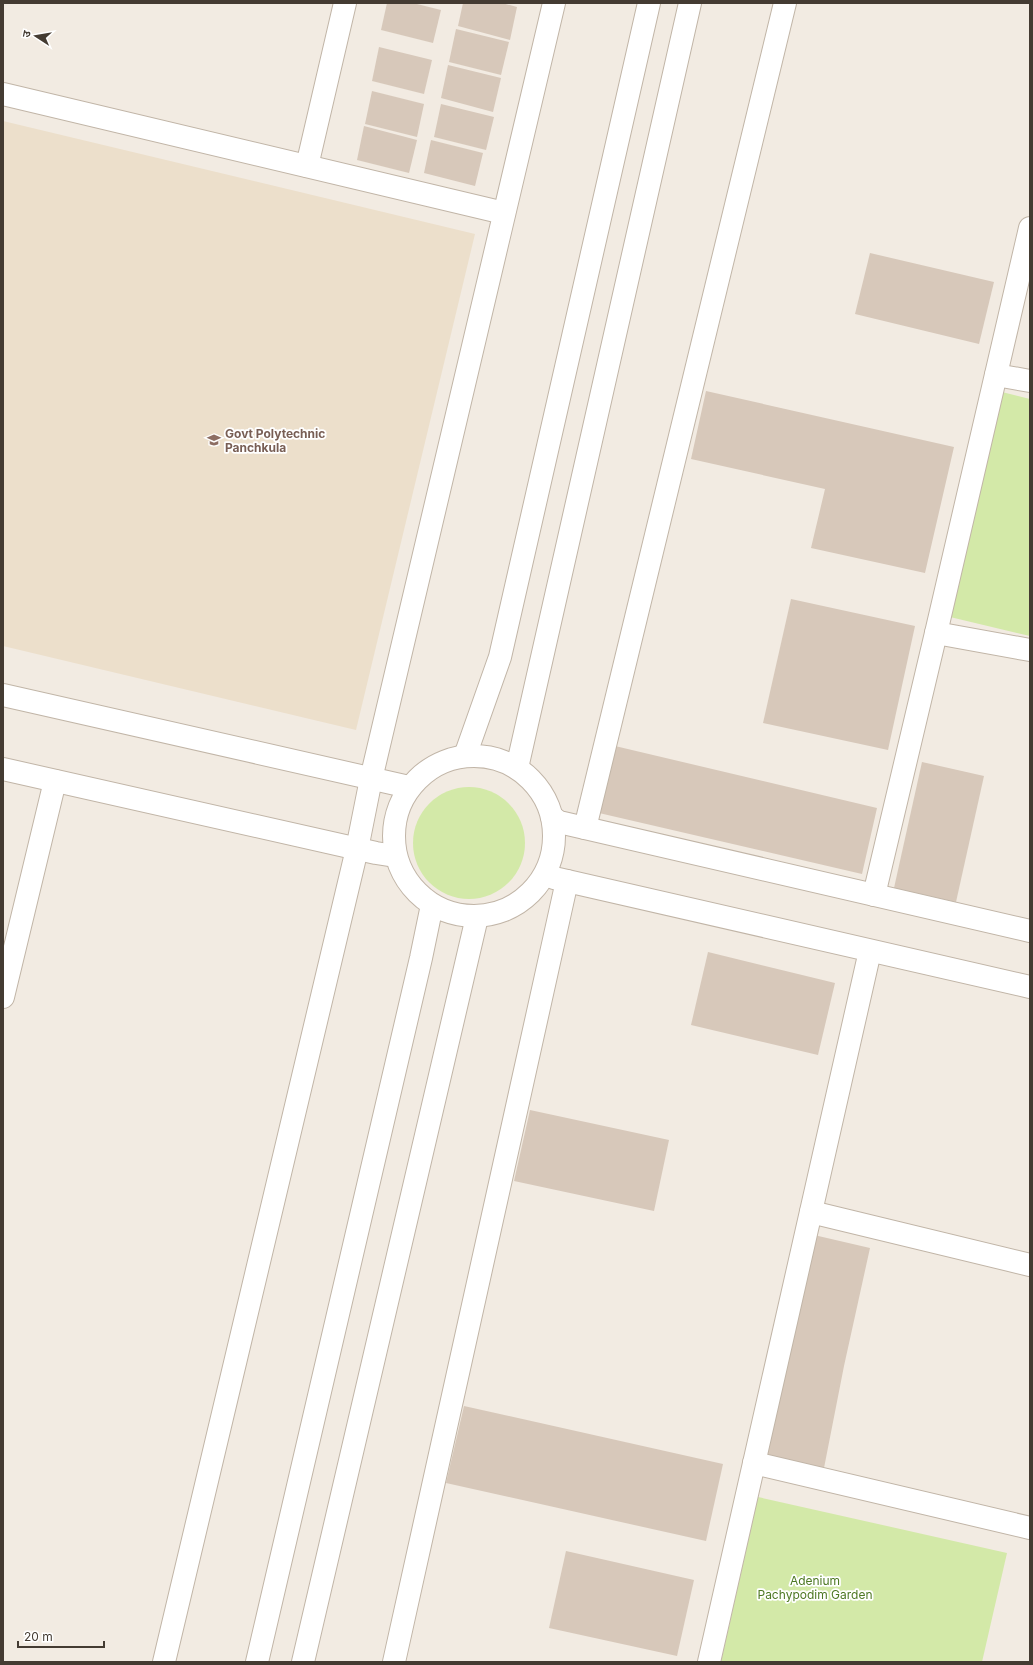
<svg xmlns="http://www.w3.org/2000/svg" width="1033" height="1665" font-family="Inter,'Noto Sans Devanagari',sans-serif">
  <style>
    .education { fill: #ecdfcb }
    .green { fill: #d3e9a8 }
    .building { fill: #d7c8ba }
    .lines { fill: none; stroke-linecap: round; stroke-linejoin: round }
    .minor-casing { stroke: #c1b5a7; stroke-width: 24 }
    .minor { stroke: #fff; stroke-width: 22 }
    .labels { text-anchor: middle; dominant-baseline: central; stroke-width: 3.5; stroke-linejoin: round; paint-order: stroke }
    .education-label { font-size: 12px; font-weight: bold; fill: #785e54; stroke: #fff; text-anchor: start }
    .park-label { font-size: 12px; fill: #4d7823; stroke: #fff }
  </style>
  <rect width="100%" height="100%" fill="#f2ebe2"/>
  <polygon class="education" points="3,121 475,234 356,730 3,646"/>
  <g class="green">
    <polygon points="1002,392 1030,399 1030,636 950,617"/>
    <circle cx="469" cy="843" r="56"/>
    <polygon points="758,1497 1007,1553 982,1662 721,1662"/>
  </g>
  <g class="building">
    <polygon points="387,3 413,3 441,10 433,43 381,30"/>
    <polygon points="463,3 502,3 517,7 510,40 458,26"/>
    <polygon points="456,29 509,42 501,75 449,62"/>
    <polygon points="379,47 432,60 424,94 372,81"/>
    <polygon points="448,65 501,78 493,112 441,98"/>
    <polygon points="372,91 424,104 417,137 365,124"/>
    <polygon points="441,104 494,117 486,150 434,137"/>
    <polygon points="364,126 417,140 409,173 357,160"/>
    <polygon points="431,140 483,153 475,186 424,173"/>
    <polygon points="870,253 994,282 979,344 855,314"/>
    <polygon points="706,391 954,447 925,573 811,548 825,489 691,459"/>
    <polygon points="791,599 915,626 888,750 763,723"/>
    <polygon points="615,746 877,808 862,874 599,813"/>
    <polygon points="922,762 984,776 956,902 894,888"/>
    <polygon points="708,952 835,983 818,1055 691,1025"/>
    <polygon points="530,1110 669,1140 654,1211 514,1181"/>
    <polygon points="814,1235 870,1248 844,1366 824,1468 764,1456"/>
    <polygon points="464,1406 723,1464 706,1541 446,1483"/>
    <polygon points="566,1551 694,1580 677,1656 549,1628"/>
  </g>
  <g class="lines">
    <g class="minor-casing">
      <g id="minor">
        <polyline points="3,94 504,213"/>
        <polyline points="307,166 345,3"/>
        <polyline points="996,375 1030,381"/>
        <polyline points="936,633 1030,650"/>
        <polyline points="3,695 409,787"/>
        <circle cx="474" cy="836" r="80"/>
        <polyline points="465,756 500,657 649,3"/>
        <polyline points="517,768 690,3"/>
        <polyline points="3,769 376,853 395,856"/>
        <polyline points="552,817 559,822 1030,931"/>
        <polyline points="585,828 785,3"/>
        <polyline points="554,878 1030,987"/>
        <polyline points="874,895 936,633 1030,228"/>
        <polyline points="3,997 55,781"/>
        <polyline points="811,1212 1030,1265"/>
        <polyline points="754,1463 1030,1528"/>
        <polyline points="164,1662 357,849 371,779 554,3"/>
        <polyline points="257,1662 421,958 432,905"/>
        <polyline points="303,1662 477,917"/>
        <polyline points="394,1662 567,881"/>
        <polyline points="709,1662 870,951"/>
      </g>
    </g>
    <use href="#minor" class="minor"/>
  </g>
  <defs>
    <g id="university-bare" transform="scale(1.08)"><path d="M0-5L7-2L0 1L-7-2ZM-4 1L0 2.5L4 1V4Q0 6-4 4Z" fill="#8d6e63" stroke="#fff" stroke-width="2.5" paint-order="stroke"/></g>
  </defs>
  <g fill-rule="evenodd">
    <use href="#university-bare" x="214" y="440"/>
  </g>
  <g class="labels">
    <g class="education-label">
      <text x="225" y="433">Govt Polytechnic<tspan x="225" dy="14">Panchkula</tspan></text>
    </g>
    <g class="park-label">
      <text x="815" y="1580">Adenium<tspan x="815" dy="14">Pachypodim Garden</tspan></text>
    </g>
  </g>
  <rect width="1033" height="1665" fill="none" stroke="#443b32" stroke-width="8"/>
  <g transform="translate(36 36) rotate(282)" stroke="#ffffff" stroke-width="3" paint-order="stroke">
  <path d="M0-3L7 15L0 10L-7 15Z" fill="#443b32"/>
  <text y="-6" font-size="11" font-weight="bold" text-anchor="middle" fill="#443b32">उ</text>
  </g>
  <path d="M18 1641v6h86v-6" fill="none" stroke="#443b32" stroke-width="2"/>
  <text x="24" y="1641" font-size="12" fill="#443b32" stroke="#ffffff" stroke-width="3" paint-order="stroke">20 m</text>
</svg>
